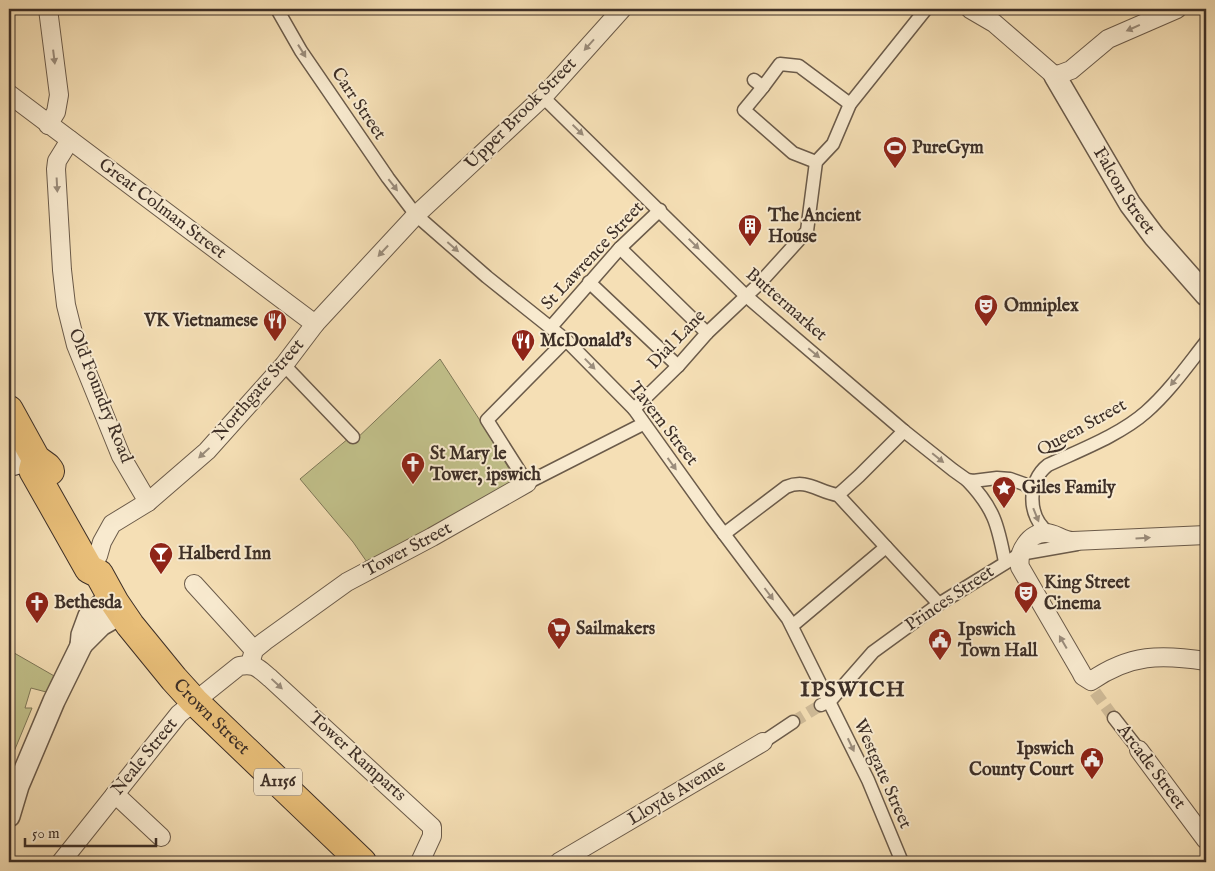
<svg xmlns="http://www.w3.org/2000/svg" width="1215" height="871" font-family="'IM FELL English',serif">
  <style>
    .green { fill: #c1c08a; stroke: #7f7858 }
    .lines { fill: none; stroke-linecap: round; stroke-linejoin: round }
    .pedestrian-tunnel { stroke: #d0bc99; stroke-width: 12; stroke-dasharray: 12 6; stroke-linecap: butt }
    .pedestrian-casing { stroke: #6b5b4a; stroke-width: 15 }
    .minor-casing { stroke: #6b5b4a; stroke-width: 20 }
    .tertiary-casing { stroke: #6b5b4a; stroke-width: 24 }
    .secondary-casing { stroke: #3d2f27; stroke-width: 26 }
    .primary-casing { stroke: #3d2f27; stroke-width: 30 }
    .pedestrian { stroke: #f8eacf; stroke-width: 12 }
    .minor { stroke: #f8eacf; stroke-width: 18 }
    .tertiary { stroke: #f8eacf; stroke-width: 21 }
    .secondary { stroke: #f8eacf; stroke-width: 24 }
    .primary { stroke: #eac07a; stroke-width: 28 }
    .oneway { fill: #9a8c7b }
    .labels { text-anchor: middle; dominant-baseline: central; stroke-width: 4; stroke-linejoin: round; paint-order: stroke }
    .shield { fill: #f8eacf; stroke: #756759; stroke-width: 1 }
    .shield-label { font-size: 16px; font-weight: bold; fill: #3d2f27 }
    .street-label { font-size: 18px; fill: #3d2f27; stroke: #f8eacf }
    .poi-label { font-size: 18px; font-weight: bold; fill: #3d2f27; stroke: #f8eacf; text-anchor: start }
    .district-label { font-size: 22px; font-weight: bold; letter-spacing: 1px; fill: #3d2f27; stroke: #f8eacf }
  </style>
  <rect width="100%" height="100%" fill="#f5dfb5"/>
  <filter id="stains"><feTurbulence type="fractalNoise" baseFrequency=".004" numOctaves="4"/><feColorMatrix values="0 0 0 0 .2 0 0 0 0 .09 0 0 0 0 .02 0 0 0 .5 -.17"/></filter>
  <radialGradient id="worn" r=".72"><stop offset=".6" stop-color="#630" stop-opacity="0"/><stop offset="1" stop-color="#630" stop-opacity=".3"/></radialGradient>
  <g class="green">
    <polygon points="440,359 483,425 518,484 369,565 353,542 300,479 349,438 353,442"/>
    <polygon points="9,650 56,677 50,693 31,688 25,708 32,708 13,754 9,768"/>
  </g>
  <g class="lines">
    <g class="pedestrian-tunnel">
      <polyline points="1095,692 1114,718"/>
      <polyline points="793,722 821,705"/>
    </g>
    <g class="pedestrian-casing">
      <g id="pedestrian">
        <polyline points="277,9 301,51 388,178 416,215 487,277 566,340 634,409 712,518 788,619 868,780 902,862"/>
        <polyline points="754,80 763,87 780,64 799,66 850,104"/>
        <polyline points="763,87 744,110 793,153 816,162"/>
        <polyline points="543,97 745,295 904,431 953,470 967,480 973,481 997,478 1010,479 1024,484 1033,490"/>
        <polyline points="620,248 707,333"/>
        <polyline points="589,282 678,366"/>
        <polyline points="551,327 620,248 660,210"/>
        <polyline points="566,340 487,420 527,483 643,424"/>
        <polyline points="284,365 353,437"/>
        <polyline points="634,409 678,366 707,333 759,284 807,231 816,162 833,144 850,104 926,9"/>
        <path d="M967 480C994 508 998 525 1005 562"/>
        <path d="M1049 533C1027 517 1027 481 1048 465 1080 450 1120 435 1146 412 1169 392 1187 366 1206 342"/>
        <path d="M724 534 786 487C807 478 818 492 838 495"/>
        <polyline points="886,547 939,604"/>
        <polyline points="792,626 886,547 838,495 859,476 904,431"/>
        <polyline points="821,705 830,701 873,652 939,604 1020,554 1077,544"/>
        <polyline points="1114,718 1139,750"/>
        <polyline points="763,742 793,722"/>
      </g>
    </g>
    <g class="minor-casing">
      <g id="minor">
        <polyline points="48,9 59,95 56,112 48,125"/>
        <polyline points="970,9 994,23 1055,76 1071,70 1108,39 1177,9"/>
        <polyline points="9,94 315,324"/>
        <polyline points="70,140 57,161 56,169 62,270 66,305 76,345 121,456 148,502"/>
        <path d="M1206 535 1073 541C1063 541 1055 533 1046 533 1030 532 1017 552 1020 567L1081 672 1083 676 1091 681C1130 654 1161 654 1206 661"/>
        <polyline points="98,556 102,542 112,524 148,502 207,451 284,365 315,324 416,215 543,97 622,9"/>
        <polyline points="194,584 254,650"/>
        <polyline points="250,664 254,650 265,641 347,582 432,537 527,483"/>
        <polyline points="1139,750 1206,840"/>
        <polyline points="115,794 161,837"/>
        <path d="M61 862 179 714 239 666C255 663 258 668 270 678L432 827V836L420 862"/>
        <polyline points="559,862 763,742"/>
      </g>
    </g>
    <g class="tertiary-casing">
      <g id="tertiary">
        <path id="s1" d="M1055 76 1130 204 1154 236 1206 295"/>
        <polyline points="81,645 101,625 122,613"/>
        <polyline points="9,816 18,786 54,701 81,646 82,635 89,616 111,596"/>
      </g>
    </g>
    <g class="secondary-casing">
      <polyline id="secondary" points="9,463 14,463 33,453"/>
    </g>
    <g class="primary-casing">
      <g id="primary">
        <polyline points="9,410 36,459 47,467 50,471"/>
        <path id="s2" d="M36 459 33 470 89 569 99 574 115 603 130 625 174 679 194 701 362 862"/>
      </g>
    </g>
    <use href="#pedestrian" class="pedestrian"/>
    <use href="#minor" class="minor"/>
    <use href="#tertiary" class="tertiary"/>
    <use href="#secondary" class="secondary"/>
    <use href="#primary" class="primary"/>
  </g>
  <defs><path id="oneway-solid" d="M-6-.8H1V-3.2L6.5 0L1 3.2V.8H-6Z" transform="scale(1.25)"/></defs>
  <g class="oneway">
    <use href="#oneway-solid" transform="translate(1133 28) rotate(156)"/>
    <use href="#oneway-solid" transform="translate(589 45) rotate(132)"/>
    <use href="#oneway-solid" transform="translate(302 51) rotate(58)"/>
    <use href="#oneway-solid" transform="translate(54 57) rotate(83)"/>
    <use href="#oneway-solid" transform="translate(578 130) rotate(44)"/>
    <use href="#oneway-solid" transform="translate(57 185) rotate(87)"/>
    <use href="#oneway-solid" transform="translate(393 185) rotate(52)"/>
    <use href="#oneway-solid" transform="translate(694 244) rotate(45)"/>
    <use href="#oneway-solid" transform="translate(453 247) rotate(41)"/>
    <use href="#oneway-solid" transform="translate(383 251) rotate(133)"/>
    <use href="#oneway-solid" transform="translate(814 353) rotate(40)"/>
    <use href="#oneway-solid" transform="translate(590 364) rotate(46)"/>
    <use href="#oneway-solid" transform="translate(1175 380) rotate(129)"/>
    <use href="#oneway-solid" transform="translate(204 453) rotate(137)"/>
    <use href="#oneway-solid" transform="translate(938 458) rotate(39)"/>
    <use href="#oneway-solid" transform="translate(672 464) rotate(54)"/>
    <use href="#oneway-solid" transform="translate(1036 515) rotate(68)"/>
    <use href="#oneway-solid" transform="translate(1143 538) rotate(-4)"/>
    <use href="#oneway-solid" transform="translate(769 594) rotate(53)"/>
    <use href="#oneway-solid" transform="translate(1063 642) rotate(-120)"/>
    <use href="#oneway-solid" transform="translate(277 684) rotate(43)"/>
    <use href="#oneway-solid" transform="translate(851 745) rotate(65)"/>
  </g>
  <defs>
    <g id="stadium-pin" transform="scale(1.25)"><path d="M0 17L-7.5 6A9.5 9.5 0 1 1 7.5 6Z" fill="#8f2418" stroke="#f8eacf"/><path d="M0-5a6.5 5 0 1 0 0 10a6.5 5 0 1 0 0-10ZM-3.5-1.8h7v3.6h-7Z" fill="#fff"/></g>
    <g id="building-pin" transform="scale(1.25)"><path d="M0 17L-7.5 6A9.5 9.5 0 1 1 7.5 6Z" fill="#8f2418" stroke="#f8eacf"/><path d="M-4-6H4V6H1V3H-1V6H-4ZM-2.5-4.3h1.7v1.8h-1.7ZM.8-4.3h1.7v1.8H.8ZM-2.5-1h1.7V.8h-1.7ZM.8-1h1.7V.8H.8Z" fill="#fff"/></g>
    <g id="theatre-pin" transform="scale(1.25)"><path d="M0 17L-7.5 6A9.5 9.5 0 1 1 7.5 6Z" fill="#8f2418" stroke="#f8eacf"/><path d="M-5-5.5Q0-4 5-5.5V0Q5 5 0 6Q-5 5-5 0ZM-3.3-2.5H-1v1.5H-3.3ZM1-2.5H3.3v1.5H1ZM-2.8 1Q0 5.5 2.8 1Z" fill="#fff"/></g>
    <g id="restaurant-pin" transform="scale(1.25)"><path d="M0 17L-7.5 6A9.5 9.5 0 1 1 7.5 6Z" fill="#8f2418" stroke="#f8eacf"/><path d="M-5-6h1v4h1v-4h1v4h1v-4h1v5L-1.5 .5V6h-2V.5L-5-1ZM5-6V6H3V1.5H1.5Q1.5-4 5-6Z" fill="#fff"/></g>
    <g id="church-pin" transform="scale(1.25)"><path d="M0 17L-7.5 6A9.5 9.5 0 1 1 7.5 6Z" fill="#8f2418" stroke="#f8eacf"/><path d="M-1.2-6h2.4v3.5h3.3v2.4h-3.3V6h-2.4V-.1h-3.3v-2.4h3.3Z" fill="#fff"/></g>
    <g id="sight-pin" transform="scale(1.25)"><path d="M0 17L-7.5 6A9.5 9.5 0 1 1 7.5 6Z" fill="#8f2418" stroke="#f8eacf"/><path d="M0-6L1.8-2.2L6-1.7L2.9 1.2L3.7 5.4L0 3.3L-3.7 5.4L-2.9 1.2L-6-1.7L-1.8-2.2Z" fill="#fff"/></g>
    <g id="bar-pin" transform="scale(1.25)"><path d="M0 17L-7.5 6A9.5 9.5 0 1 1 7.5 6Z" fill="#8f2418" stroke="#f8eacf"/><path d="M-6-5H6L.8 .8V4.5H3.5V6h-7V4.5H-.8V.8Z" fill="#fff"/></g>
    <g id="supermarket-pin" transform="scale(1.25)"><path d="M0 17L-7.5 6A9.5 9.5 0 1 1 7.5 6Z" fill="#8f2418" stroke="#f8eacf"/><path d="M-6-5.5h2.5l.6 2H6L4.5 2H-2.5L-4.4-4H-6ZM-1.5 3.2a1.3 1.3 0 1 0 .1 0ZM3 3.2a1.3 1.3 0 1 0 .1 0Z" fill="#fff"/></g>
    <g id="civic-pin" transform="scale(1.25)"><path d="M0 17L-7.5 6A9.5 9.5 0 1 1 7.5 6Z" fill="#8f2418" stroke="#f8eacf"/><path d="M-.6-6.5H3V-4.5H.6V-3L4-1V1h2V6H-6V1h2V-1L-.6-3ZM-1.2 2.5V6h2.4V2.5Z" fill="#fff"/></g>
  </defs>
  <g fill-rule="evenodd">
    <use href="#stadium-pin" x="895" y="148"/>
    <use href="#building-pin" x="750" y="226"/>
    <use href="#theatre-pin" x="986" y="306"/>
    <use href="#restaurant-pin" x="275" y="321"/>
    <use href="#restaurant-pin" x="523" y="341"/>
    <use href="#church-pin" x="413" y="464"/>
    <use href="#sight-pin" x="1004" y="488"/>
    <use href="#bar-pin" x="161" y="554"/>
    <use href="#theatre-pin" x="1026" y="593"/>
    <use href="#church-pin" x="37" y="603"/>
    <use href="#supermarket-pin" x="559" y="629"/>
    <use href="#civic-pin" x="940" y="640"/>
    <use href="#civic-pin" x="1092" y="759"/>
  </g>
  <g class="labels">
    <rect class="shield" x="254" y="768.5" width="48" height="27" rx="4"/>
    <g class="shield-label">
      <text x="278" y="782">A1156</text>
    </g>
    <g class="street-label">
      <text transform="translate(358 104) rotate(56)">Carr Street</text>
      <text transform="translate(521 114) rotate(-45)">Upper Brook Street</text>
      <text stroke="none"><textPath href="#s1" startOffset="134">Falcon Street</textPath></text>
      <text transform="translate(162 209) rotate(37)">Great Colman Street</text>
      <text transform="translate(593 256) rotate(-47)">St Lawrence Street</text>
      <text transform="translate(786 305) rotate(41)">Buttermarket</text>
      <text transform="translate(677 340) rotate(-46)">Dial Lane</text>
      <text transform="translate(259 390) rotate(-49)">Northgate Street</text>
      <text transform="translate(100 396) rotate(68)">Old Foundry Road</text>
      <text transform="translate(663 424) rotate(52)">Tavern Street</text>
      <text transform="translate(1082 428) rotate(-29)">Queen Street</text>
      <text transform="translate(408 550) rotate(-28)">Tower Street</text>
      <text transform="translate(950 599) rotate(-34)">Princes Street</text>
      <text stroke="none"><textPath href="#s2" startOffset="319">Crown Street</textPath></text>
      <text transform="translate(145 757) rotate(-51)">Neale Street</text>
      <text transform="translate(357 757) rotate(42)">Tower Ramparts</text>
      <text transform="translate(1151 767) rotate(53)">Arcade Street</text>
      <text transform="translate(882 774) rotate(66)">Westgate Street</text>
      <text transform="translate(677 793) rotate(-31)">Lloyds Avenue</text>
    </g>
    <g class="poi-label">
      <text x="912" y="148">PureGym</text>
      <text x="768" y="216">The Ancient<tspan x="768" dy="21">House</tspan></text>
      <text x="1004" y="306">Omniplex</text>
      <text x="258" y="321" text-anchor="end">VK Vietnamese</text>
      <text x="540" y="341">McDonald's</text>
      <text x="430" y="454">St Mary le<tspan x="430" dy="21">Tower, ipswich</tspan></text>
      <text x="1022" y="488">Giles Family</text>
      <text x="178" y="554">Halberd Inn</text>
      <text x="1044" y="583">King Street<tspan x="1044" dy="21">Cinema</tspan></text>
      <text x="54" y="603">Bethesda</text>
      <text x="576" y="629">Sailmakers</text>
      <text x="958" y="630">Ipswich<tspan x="958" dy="21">Town Hall</tspan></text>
      <text x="1074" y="749" text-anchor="end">Ipswich<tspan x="1074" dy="21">County Court</tspan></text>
    </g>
    <g class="district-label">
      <text x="853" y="690">IPSWICH</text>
    </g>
  </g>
  <rect width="1215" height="871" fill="none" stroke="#f5dfb5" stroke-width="30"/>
  <rect x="10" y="10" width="1195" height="851" fill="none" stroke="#3d2f27" stroke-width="2.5"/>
  <rect x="15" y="15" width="1185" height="841" fill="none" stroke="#3d2f27"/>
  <path d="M25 838v8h131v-8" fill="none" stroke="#3d2f27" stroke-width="2.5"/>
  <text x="32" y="838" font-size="15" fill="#3d2f27" stroke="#f8eacf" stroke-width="4" paint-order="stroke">50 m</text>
  <rect width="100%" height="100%" filter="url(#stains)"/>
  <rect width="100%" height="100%" fill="url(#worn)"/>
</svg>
